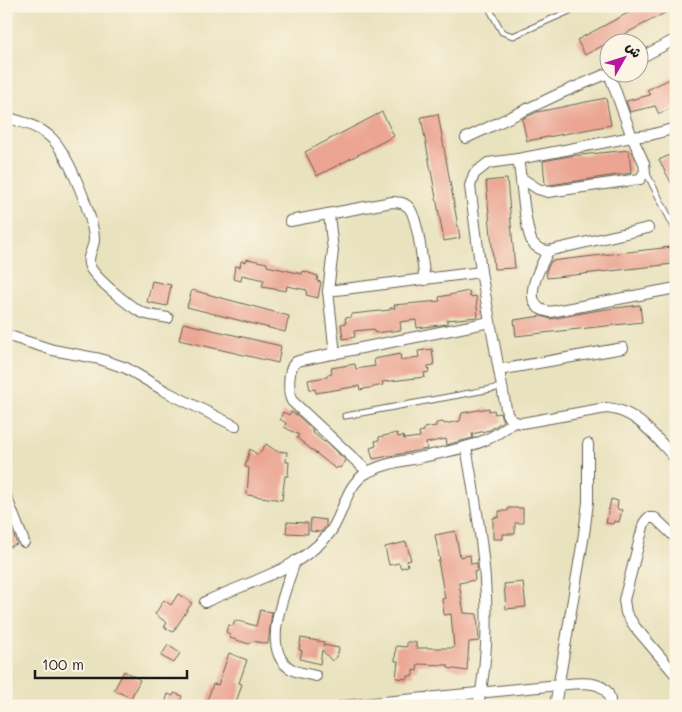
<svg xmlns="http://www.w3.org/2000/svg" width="682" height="712" font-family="Mali,'Playpen Sans Arabic',sans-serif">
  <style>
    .building { fill: #eba592 }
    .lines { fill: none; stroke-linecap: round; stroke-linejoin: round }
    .service-casing { stroke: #646155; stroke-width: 7 }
    .minor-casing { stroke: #646155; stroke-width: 12 }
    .service { stroke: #fff; stroke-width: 5 }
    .minor { stroke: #fff; stroke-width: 10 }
  </style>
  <rect width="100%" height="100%" fill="#fcf5e5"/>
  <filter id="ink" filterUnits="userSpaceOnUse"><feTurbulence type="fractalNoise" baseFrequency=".02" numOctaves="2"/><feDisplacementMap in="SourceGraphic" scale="10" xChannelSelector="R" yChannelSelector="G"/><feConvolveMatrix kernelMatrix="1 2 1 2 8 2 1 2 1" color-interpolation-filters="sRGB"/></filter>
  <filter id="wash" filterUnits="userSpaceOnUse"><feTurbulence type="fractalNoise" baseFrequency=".0096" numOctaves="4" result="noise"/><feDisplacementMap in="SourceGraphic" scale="20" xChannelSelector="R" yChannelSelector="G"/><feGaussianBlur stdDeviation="1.12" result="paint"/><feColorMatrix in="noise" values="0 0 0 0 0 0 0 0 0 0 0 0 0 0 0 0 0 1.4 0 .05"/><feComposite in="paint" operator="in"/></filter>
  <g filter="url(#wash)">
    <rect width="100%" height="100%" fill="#e9e2be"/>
    <g id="blocks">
      <g class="building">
        <polygon points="641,6 676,7 585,55 577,40"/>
        <polygon points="676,76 676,106 659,114 655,106 630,112 626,101 650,95 647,90"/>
        <polygon points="606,98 611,125 527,141 522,119 537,112"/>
        <polygon points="382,112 394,136 317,176 305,152"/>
        <polygon points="438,114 460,238 444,241 421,117"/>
        <polygon points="629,150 631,173 549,185 545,184 543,161 570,156"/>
        <polygon points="676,152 676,192 659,160"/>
        <polygon points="507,179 515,268 494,269 486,181"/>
        <polygon points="671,247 673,264 547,278 546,271 551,261"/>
        <polygon points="247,259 267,263 267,266 302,274 303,271 318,276 317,281 321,282 318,298 306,295 307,290 287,286 286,291 262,287 264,280 242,275 241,281 233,279 235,266 240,267 241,261 246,262"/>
        <polygon points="152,281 171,285 167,306 147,302"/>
        <polygon points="192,290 289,316 285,332 187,307"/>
        <polygon points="469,291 470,297 476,296 478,317 447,320 447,324 417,328 416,320 400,322 401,330 375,333 374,329 354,331 355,337 343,339 341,324 346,323 345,318 351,317 352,314 390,310 390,308 395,308 394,305 440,301 439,297"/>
        <polygon points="640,305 642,322 516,336 514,320 541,316 551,319 599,310"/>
        <polygon points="183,323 281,346 278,363 179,340"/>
        <polygon points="432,349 434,365 428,366 429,372 424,373 425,377 382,382 383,385 360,390 359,386 316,393 315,389 310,390 308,380 327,377 327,375 332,374 331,368 355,364 356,369 375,366 374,359 400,354 401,360 419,357 418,351"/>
        <polygon points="489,408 489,411 494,410 495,414 500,413 503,421 490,430 472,434 473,438 453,443 447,445 446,439 426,443 427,449 373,459 370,448 376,446 375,441 379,440 379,437 397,433 398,437 403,436 404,439 420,437 419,432 424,431 424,428 436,426 436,423 443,422 444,424 460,421 462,413"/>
        <polygon points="283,412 289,415 291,412 297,415 313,430 312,432 324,442 325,441 346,461 340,468 338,467 336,469 297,438 299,435 284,427 286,423 280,419"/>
        <polygon points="266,444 276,451 287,452 286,462 289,462 288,476 285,476 282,500 247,495 249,468 245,467 250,449 258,455"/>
        <polygon points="611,499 618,501 617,509 622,510 619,522 614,521 613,524 606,523"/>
        <polygon points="508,508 523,508 523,523 515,523 515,534 503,534 503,539 493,539 493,518 499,517 499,511 508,511"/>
        <polygon points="6,516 17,544 6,548"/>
        <polygon points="311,518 326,520 326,526 321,532 310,531"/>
        <polygon points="287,522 308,523 308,534 286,533"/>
        <polygon points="455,531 460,557 470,555 471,564 477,563 477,571 474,572 475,580 459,583 464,613 477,614 479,641 469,642 467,671 448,668 448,665 418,664 417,671 413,670 413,676 408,676 408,679 396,678 398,661 395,661 396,646 407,647 407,642 416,642 416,648 454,648 451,614 444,615 442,599 445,598 438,561 440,561 435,535"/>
        <polygon points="406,542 411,560 407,561 408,566 401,568 399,563 389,565 385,547"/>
        <polygon points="523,582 526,607 506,609 504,584"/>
        <polygon points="178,594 192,603 173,632 164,627 167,623 155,614 164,600 171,605"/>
        <polygon points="260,610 272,612 268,644 253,641 249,644 230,638 230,634 226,632 228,625 233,626 235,620 256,626"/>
        <polygon points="301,638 324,642 323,645 339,648 337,657 332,661 322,650 320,664 300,659 302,651 299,650"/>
        <polygon points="168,645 180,653 174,663 161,656"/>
        <polygon points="229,653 247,660 239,683 242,684 235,706 205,706 213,684 218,685"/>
        <polygon points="124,671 140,680 131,698 114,690"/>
        <polygon points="174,693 182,696 179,706 171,706 165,703 168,694 173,696"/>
      </g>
    </g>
  </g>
  <g filter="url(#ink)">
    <use href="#blocks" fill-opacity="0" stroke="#646155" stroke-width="1"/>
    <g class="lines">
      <g class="service-casing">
        <g id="service">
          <polyline points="488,6 502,32 513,36 581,6"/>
          <polyline points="646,172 676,231"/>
          <polyline points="345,416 502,387"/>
        </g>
      </g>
      <g class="minor-casing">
        <g id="minor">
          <polyline points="640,58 676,39"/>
          <path d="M6 117C21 122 36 125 48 135 67 149 92 214 94 238 95 248 85 257 90 267 96 279 129 306 141 312 148 316 160 316 168 318"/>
          <path d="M676 128 650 135 632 137 518 159 488 163 474 174 470 186 481 272 507 414C511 421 514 422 522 423L606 408C636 409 656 438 676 459"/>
          <polyline points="466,138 559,94 611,72"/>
          <path d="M518 159C522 179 524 225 532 242 536 248 541 250 548 251L648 228"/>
          <polyline points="521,178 538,189 548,192 640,179 645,172 644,163 632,137 609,73"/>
          <polyline points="329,214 333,251 328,291 335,354"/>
          <path d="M290 221 392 202C400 202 406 203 410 209 419 223 422 262 425 280"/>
          <path d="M548 251C542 265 523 295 539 308 541 310 547 311 550 312L676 288"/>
          <polyline points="328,291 481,272"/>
          <polyline points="6,335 53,350 100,359 126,368 165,391 235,426"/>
          <polyline points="499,370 623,348"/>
          <path d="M466 447C481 530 497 622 478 706"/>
          <path d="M368 472 292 401C288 395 288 370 294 364 296 361 298 361 302 360L490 322"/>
          <polyline points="6,496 24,542"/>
          <polyline points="676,538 655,518 648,518 644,523 624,600 626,613 635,627 676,675"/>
          <path d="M295 561C287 588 257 652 293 670 299 673 309 674 316 676"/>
          <path d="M205 602C247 582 297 571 328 535 345 515 343 486 368 472 385 463 404 461 423 457 443 452 466 449 485 440 496 436 505 428 514 422"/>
          <path d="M342 706 559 685C578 683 612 677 610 706"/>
          <polyline points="555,706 584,534 588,502 588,444"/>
        </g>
      </g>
      <use href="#service" class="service"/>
      <use href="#minor" class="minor"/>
    </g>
  </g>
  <rect width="682" height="712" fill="none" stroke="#fcf5e5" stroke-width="25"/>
  <g transform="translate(624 58) rotate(51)"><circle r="24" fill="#fcf5e5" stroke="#a29e95"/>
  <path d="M0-4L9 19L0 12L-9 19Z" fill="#b5179e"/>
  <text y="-8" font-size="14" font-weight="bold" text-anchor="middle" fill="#1c1c1c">ش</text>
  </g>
  <path d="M35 670v8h152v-8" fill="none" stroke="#1c1c1c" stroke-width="2.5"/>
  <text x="42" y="670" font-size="15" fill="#1c1c1c" stroke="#fcf5e5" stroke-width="4" paint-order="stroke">100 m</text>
</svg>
